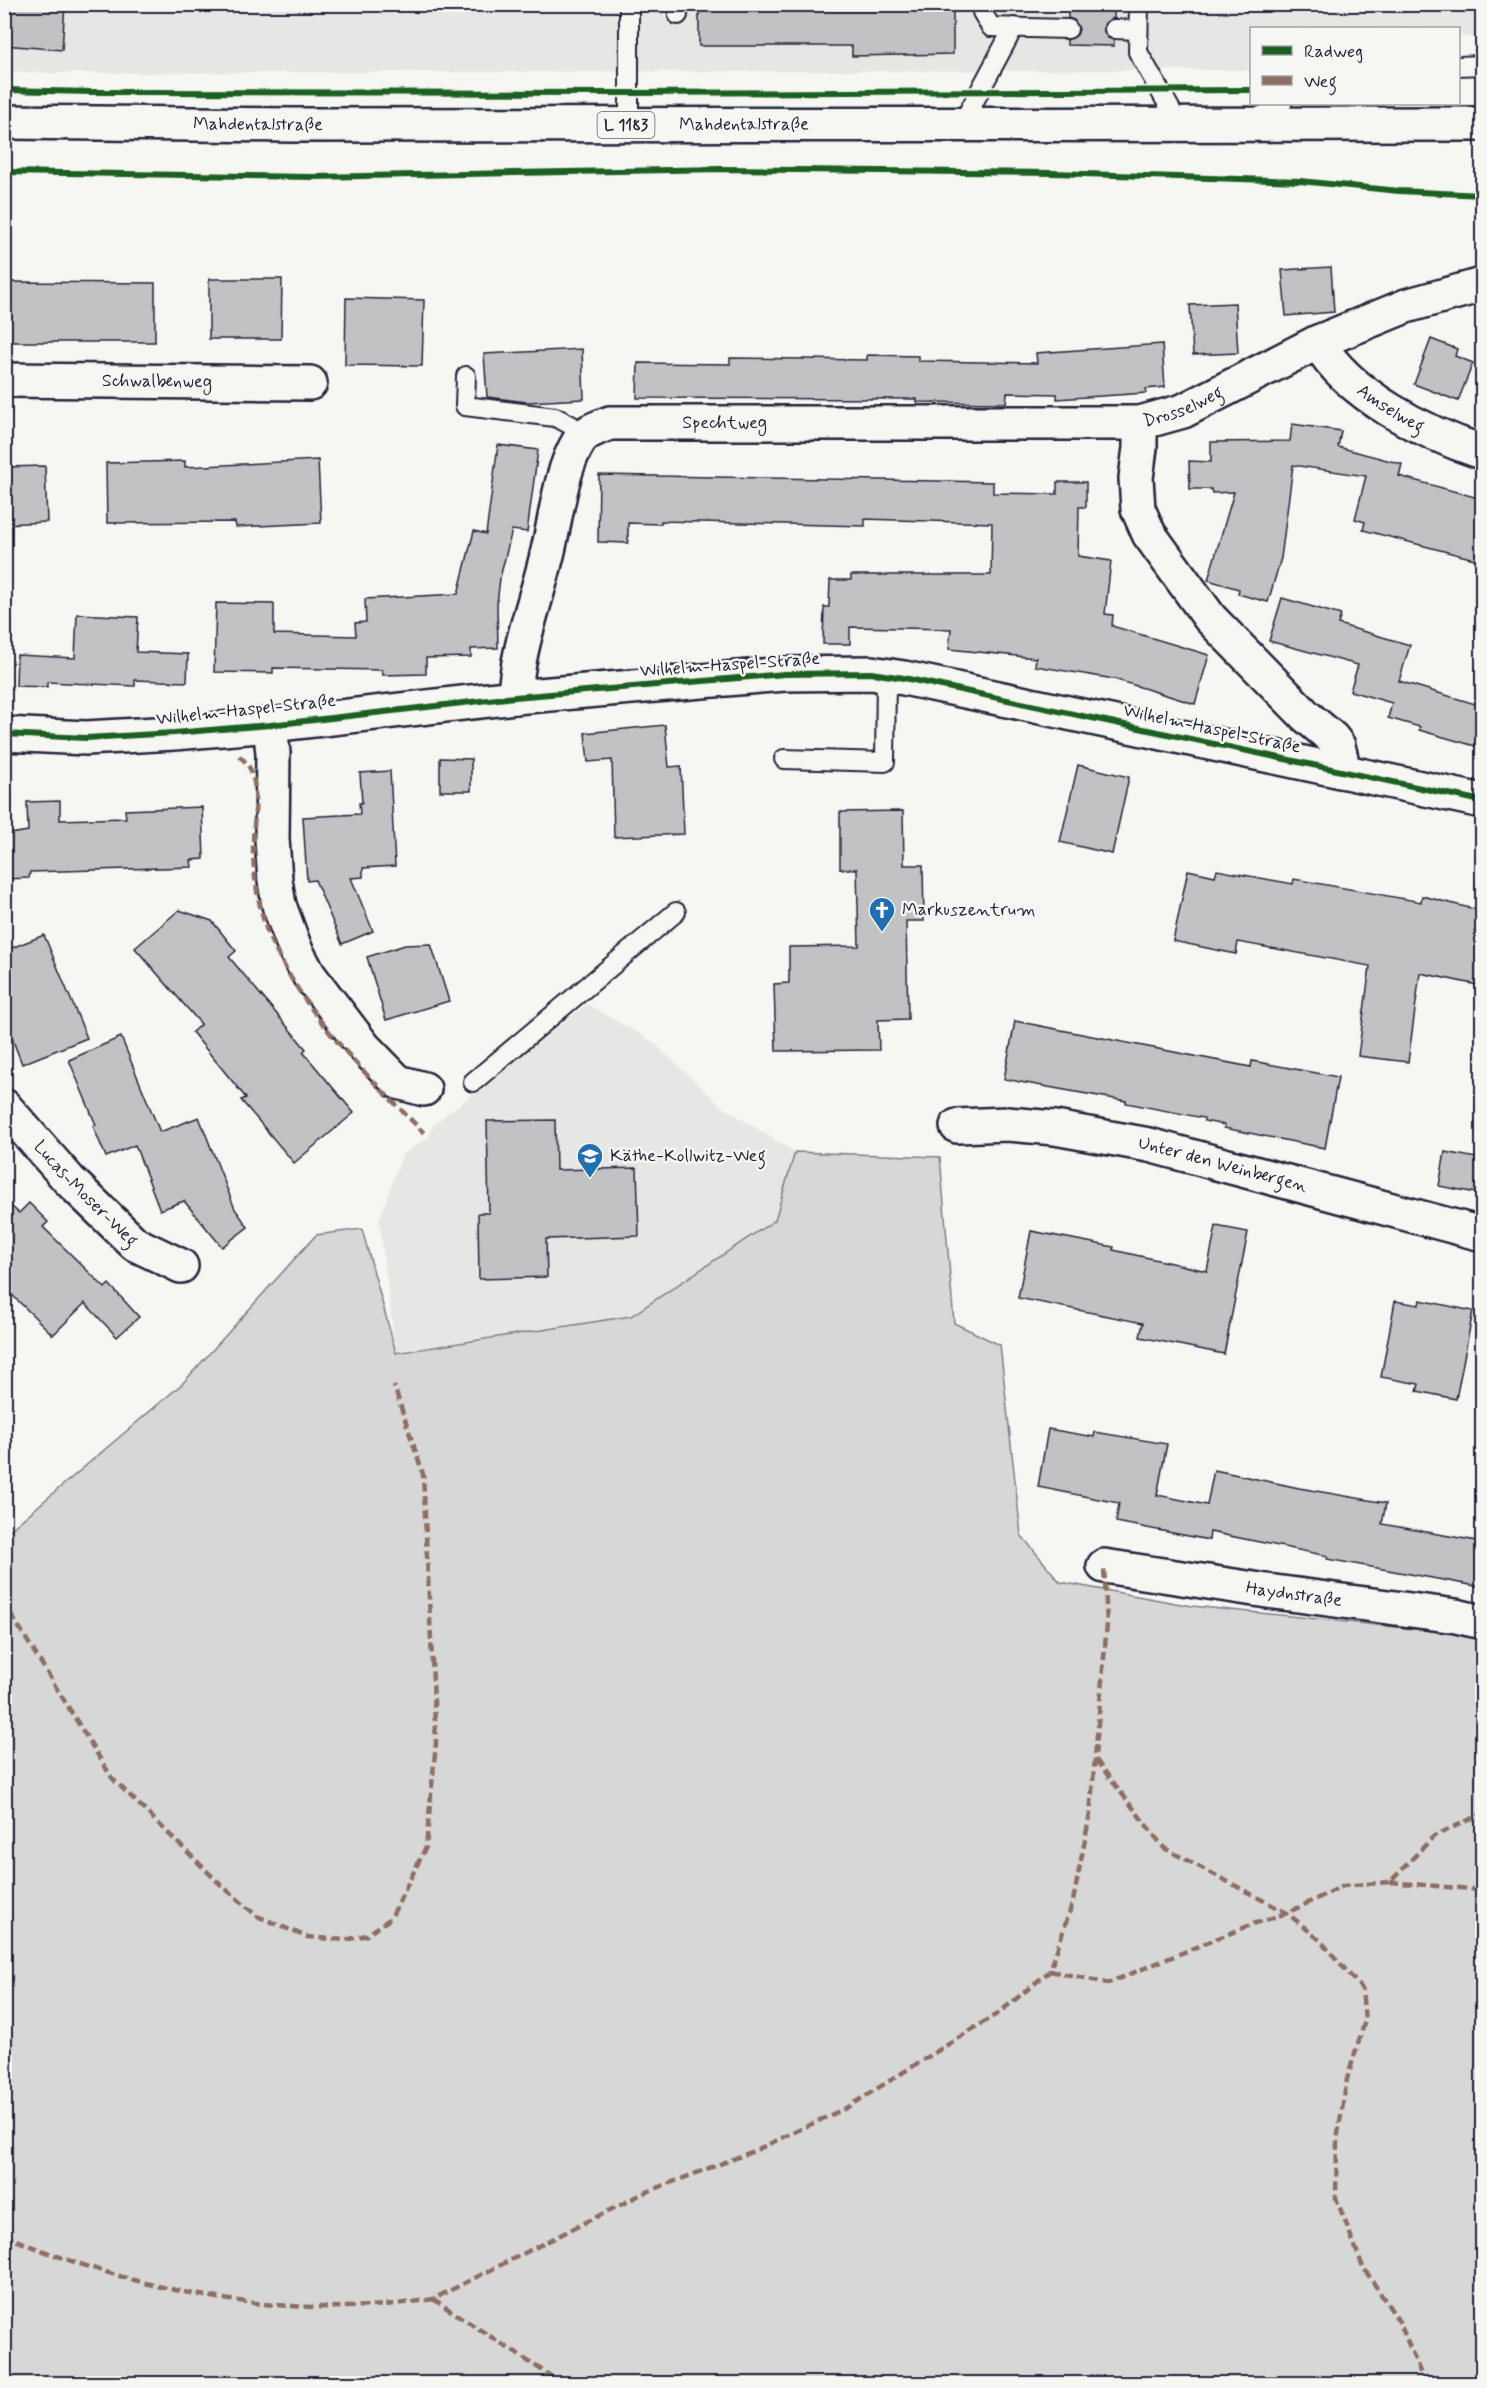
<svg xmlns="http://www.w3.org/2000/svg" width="1487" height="2388" font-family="Mynerve,sans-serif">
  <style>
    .built { fill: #e6e6e4 }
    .green { fill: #d7d7d7; stroke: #7c7c89; stroke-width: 1.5 }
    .building { fill: #c2c2c4; stroke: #22223b; stroke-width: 1.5 }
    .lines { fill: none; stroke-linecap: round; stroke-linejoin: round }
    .service-casing { stroke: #22223b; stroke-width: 22 }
    .minor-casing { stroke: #22223b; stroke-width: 38 }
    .tertiary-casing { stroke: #22223b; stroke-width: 38 }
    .primary-casing { stroke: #22223b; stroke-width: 38 }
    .service { stroke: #f6f6f2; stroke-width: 18 }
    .minor { stroke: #f6f6f2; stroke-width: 33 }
    .tertiary { stroke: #f6f6f2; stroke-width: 33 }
    .primary { stroke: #f6f6f2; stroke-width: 33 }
    .quiet { stroke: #8d6e63; stroke-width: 4.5; stroke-dasharray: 9 4.5; stroke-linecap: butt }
    .cycleway-casing { stroke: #f6f6f2; stroke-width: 10 }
    .cycleway { stroke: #1b5e20; stroke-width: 6 }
    .labels { text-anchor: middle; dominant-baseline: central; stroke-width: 5; stroke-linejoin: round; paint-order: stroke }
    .shield { fill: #f6f6f2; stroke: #626272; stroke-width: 1.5 }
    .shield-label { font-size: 16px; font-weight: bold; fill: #22223b }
    .street-label { font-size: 18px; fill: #22223b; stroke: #f6f6f2 }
    .poi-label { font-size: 18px; fill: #22223b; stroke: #f6f6f2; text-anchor: start }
  </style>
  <rect width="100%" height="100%" fill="#f6f6f2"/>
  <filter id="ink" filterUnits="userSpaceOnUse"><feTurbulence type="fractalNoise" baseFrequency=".0167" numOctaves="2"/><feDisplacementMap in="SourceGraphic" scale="12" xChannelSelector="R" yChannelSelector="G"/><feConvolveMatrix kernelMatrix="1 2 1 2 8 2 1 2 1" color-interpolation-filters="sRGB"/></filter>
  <g filter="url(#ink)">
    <g class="built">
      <polygon points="1482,4 1482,38 1459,36 1458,28 1252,28 1251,70 50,73 5,71 4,5"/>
      <polygon points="587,1004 653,1042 721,1106 795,1152 776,1220 631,1316 396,1353 379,1220 402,1155 429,1137 433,1125"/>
    </g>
    <polygon class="green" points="795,1152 940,1157 954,1323 1000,1345 1021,1535 1060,1582 1192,1606 1482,1636 1482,2383 5,2383 4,1535 182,1384 316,1235 362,1229 396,1353 631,1316 775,1220"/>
    <g class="building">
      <polygon points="4,4 65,4 62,50 4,45"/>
      <polygon points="699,4 953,4 953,54 852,56 852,46 699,46"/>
      <polygon points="1068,4 1114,4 1114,18 1105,23 1103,29 1108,38 1114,40 1114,46 1067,45 1067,40 1077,35 1079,29 1074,20 1068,18"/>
      <polygon points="1331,267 1334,312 1286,316 1282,270"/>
      <polygon points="209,279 282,279 281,339 209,339"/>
      <polygon points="4,282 155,283 155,342 4,342"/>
      <polygon points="346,298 424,300 422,366 345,365"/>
      <polygon points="1235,303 1238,353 1193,355 1190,305"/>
      <polygon points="1431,339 1457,349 1455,356 1473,363 1458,401 1414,384"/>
      <polygon points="1162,344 1165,387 1146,389 1146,393 1057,399 1057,394 1007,393 1006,403 917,402 917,399 637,398 638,363 730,364 730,358 867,360 867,355 918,356 918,361 1037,363 1036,353"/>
      <polygon points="582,349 584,399 527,402 487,397 484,354"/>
      <polygon points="1292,424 1341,431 1338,447 1402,464 1399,476 1482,499 1482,561 1363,530 1365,522 1355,519 1366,476 1293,465 1281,558 1268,602 1238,594 1239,589 1208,580 1234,492 1212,493 1211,489 1190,489 1189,461 1211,462 1211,442 1290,441"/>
      <polygon points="498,445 538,450 527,532 512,530 500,578 497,604 498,648 471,649 471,657 426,658 426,674 383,675 382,670 273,668 273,673 214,672 216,603 274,604 274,634 356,636 355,623 366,622 365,599 458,594 474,531 486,534"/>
      <polygon points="318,460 321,523 236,527 235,522 107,523 106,463 185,461 185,467"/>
      <polygon points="45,466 47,522 4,524 4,467"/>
      <polygon points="599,475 993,482 993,493 1057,494 1057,482 1086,482 1086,507 1079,507 1078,556 1111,561 1105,614 1113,615 1112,626 1209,655 1195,704 1114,679 1035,666 1036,658 949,649 951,629 850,627 850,644 823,644 824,607 829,607 830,580 851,580 851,575 991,575 992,523 865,519 865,526 661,521 661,524 628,523 628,543 598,542"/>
      <polygon points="1282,598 1341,615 1338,624 1410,645 1399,681 1482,706 1482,748 1419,730 1420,727 1388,718 1392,703 1350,691 1358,665 1269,641"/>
      <polygon points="77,614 138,617 136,652 188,654 187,682 135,680 135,686 47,682 47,687 16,686 17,655 75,658"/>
      <polygon points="665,725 669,767 681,766 684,834 614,837 612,760 588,762 585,733"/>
      <polygon points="440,758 471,759 471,791 440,791"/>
      <polygon points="1078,765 1129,777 1112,854 1060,842"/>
      <polygon points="390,771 395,866 363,868 363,877 351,878 373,931 342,944 315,880 307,881 303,817 360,814 359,803 362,803 360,773"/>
      <polygon points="60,801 60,820 126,818 125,810 202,807 204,859 191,860 192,867 30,872 29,878 4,879 4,835 28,831 27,802"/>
      <polygon points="903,811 904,865 923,865 924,921 906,921 908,1019 878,1020 879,1050 776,1051 774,984 789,983 789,947 859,946 857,869 840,869 840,812"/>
      <polygon points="1188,870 1215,876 1217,870 1293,884 1294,879 1421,902 1422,896 1482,911 1482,961 1478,985 1420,973 1408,1062 1358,1056 1370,966 1238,942 1236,954 1173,941"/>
      <polygon points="179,910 212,921 236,951 229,957 306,1049 303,1052 354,1113 294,1163 241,1100 246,1098 192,1032 201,1024 135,948"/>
      <polygon points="44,935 87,1038 22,1064 12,1038 4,1041 4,951"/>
      <polygon points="431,944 449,1001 386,1020 367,957 405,945"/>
      <polygon points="1015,1021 1251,1067 1252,1061 1338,1077 1325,1148 1224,1128 1225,1125 1204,1121 1204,1118 1126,1103 1126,1101 1004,1079"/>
      <polygon points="121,1037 160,1132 199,1117 235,1209 248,1227 222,1247 184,1201 160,1210 135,1145 106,1157 93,1126 96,1125 69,1060"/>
      <polygon points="555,1120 556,1170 637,1168 639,1236 546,1239 547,1277 479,1279 478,1213 489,1213 487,1121"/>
      <polygon points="1445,1152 1482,1159 1482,1194 1439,1186"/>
      <polygon points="4,1200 19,1213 29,1203 48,1222 43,1227 105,1288 109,1284 139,1317 117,1337 85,1303 53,1335 4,1287"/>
      <polygon points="1216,1226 1248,1232 1224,1354 1140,1337 1143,1323 1018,1298 1031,1231 1114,1247 1113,1250 1207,1271"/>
      <polygon points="1420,1300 1473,1311 1456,1399 1417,1391 1419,1384 1381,1377 1395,1301 1419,1305"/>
      <polygon points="1048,1429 1094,1437 1095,1432 1167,1444 1157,1495 1207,1505 1214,1470 1299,1488 1386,1503 1382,1524 1482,1542 1482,1587 1327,1559 1328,1556 1210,1532 1209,1540 1116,1522 1119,1503 1038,1487"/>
    </g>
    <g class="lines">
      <g class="service-casing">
        <g id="service">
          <polyline points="983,4 982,12 991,27 1068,29"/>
          <polyline points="1139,4 1138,52 1179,124"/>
          <polyline points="678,15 678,4"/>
          <polyline points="1114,29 1138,30"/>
          <polyline points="1458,66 1482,65"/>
          <polyline points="1255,120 1282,104"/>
          <polyline points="962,124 1014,27"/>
          <polyline points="629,125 629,4"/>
          <polyline points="466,376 465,406 555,417 571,425 580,438"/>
          <polyline points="784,759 885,762 886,676"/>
          <polyline points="473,1082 676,912"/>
        </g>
      </g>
      <g class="minor-casing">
        <g id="minor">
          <path id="s1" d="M1318 342C1349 396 1425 433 1482 452"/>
          <path id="s2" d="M4 380 310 383"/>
          <path id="s3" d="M515 697C517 649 535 605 546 559 556 522 559 473 579 441 585 431 600 427 610 423H1140"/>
          <polyline points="270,725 273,753 272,839 275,880 279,905 296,951 309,975 364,1047 398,1082 424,1089"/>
          <path id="s4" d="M1340 771 1341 758 1338 746 1332 738 1306 716 1210 618 1149 534 1138 509 1136 478 1140 448V423L1183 411 1318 342 1406 306 1482 285"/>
          <path id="s5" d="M4 1106 69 1180 135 1244 181 1266"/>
          <path id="s6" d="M957 1126 1007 1124 1055 1128 1149 1145 1482 1234"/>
          <path id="s7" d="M1104 1566 1267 1591 1456 1616 1482 1622"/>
        </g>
      </g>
      <g class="tertiary-casing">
        <polyline id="tertiary" points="4,734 86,738 174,733 270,725 515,697 785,674 871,673 904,678 1482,801"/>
      </g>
      <g class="primary-casing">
        <g id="primary">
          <path id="s8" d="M4 122 291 125 1482 124"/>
        </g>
      </g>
      <use href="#service" class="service"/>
      <use href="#minor" class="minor"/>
      <use href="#tertiary" class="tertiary"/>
      <use href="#primary" class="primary"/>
      <g class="quiet">
        <path d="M239 756C245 761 250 766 252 774 259 797 253 823 253 847 253 873 258 903 266 928 270 942 279 956 286 969 321 1032 374 1082 424 1133"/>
        <polyline points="4,1603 112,1778 220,1884 257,1916 307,1937 345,1940 367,1935 391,1918 426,1847 436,1743 423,1474 394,1386"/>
        <polyline points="1096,1760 1164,1848 1287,1913 1320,1940 1362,1989 1365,2021 1347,2079 1337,2140 1336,2198 1363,2267 1400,2323 1425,2384"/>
        <polyline points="1390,1882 1482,1890"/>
        <polyline points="1050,1971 1108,1983 1253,1924 1287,1913 1343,1886 1390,1882 1434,1836 1482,1814"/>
        <path d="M4 2235C138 2292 287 2323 433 2299L644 2193 754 2151 846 2108 1000 2012 1050 1971 1073 1901 1090 1814 1107 1624 1104 1566"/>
        <polyline points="433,2299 563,2384"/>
      </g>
      <g class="cycleway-casing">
        <g id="cycleway">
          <polyline points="4,90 91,92 629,93 1252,90"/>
          <polyline points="4,172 313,177 722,169 1053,173 1300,181 1399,191 1482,195"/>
          <polyline points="4,734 86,738 174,733 270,725 515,697 785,674 871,673 904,678 1482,801"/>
        </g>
      </g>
      <use href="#cycleway" class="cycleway"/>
    </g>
  </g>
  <defs>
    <g id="church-pin" transform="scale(1.35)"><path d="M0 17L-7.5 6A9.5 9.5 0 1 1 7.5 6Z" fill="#1f6fb2" stroke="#f6f6f2"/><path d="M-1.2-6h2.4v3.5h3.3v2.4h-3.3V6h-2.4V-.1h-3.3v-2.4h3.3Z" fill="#fff"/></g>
    <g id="school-pin" transform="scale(1.35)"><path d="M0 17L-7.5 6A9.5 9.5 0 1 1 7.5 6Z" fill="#1f6fb2" stroke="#f6f6f2"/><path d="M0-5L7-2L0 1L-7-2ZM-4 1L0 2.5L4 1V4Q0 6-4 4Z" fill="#fff"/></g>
  </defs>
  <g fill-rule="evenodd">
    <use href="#church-pin" x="882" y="910"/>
    <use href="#school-pin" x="590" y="1156"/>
  </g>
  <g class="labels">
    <rect class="shield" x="597.5" y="112" width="57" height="26" rx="4.5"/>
    <g class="shield-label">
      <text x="626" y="125">L 1183</text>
    </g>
    <g class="street-label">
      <text stroke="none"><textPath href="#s8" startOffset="254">Mahdentalstraße</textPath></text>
      <text stroke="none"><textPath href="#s8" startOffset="740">Mahdentalstraße</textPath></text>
      <text stroke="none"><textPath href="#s2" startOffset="153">Schwalbenweg</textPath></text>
      <text stroke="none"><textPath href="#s1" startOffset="100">Amselweg</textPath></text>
      <text stroke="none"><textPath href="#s4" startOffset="470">Drosselweg</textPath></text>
      <text stroke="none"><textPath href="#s3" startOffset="416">Spechtweg</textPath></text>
      <text transform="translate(730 665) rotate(-4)">Wilhelm-Haspel-Straße</text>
      <text transform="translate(246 710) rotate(-6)">Wilhelm-Haspel-Straße</text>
      <text transform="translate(1212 729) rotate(12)">Wilhelm-Haspel-Straße</text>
      <text stroke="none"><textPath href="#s6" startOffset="270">Unter den Weinbergen</textPath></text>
      <text stroke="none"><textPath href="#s5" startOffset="120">Lucas-Moser-Weg</textPath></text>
      <text stroke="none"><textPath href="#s7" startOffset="192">Haydnstraße</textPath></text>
    </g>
    <g class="poi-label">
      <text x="902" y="910">Markuszentrum</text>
      <text x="610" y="1156">Käthe-Kollwitz-Weg</text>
    </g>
  </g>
  <rect width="1487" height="2388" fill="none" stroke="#f6f6f2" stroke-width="24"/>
  <rect x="12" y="12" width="1463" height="2364" fill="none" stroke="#22223b" stroke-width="2" filter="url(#ink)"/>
  <rect x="1250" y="27" width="210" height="78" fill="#f6f6f2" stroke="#a1a1a9" stroke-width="1.5"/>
  <rect x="1262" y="46" width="30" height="9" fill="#1b5e20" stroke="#a1a1a9" stroke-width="1.5"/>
  <text x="1304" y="57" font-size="18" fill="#22223b">Radweg</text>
  <rect x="1262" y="76" width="30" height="9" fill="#8d6e63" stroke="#a1a1a9" stroke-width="1.5"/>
  <text x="1304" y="87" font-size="18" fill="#22223b">Weg</text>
</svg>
